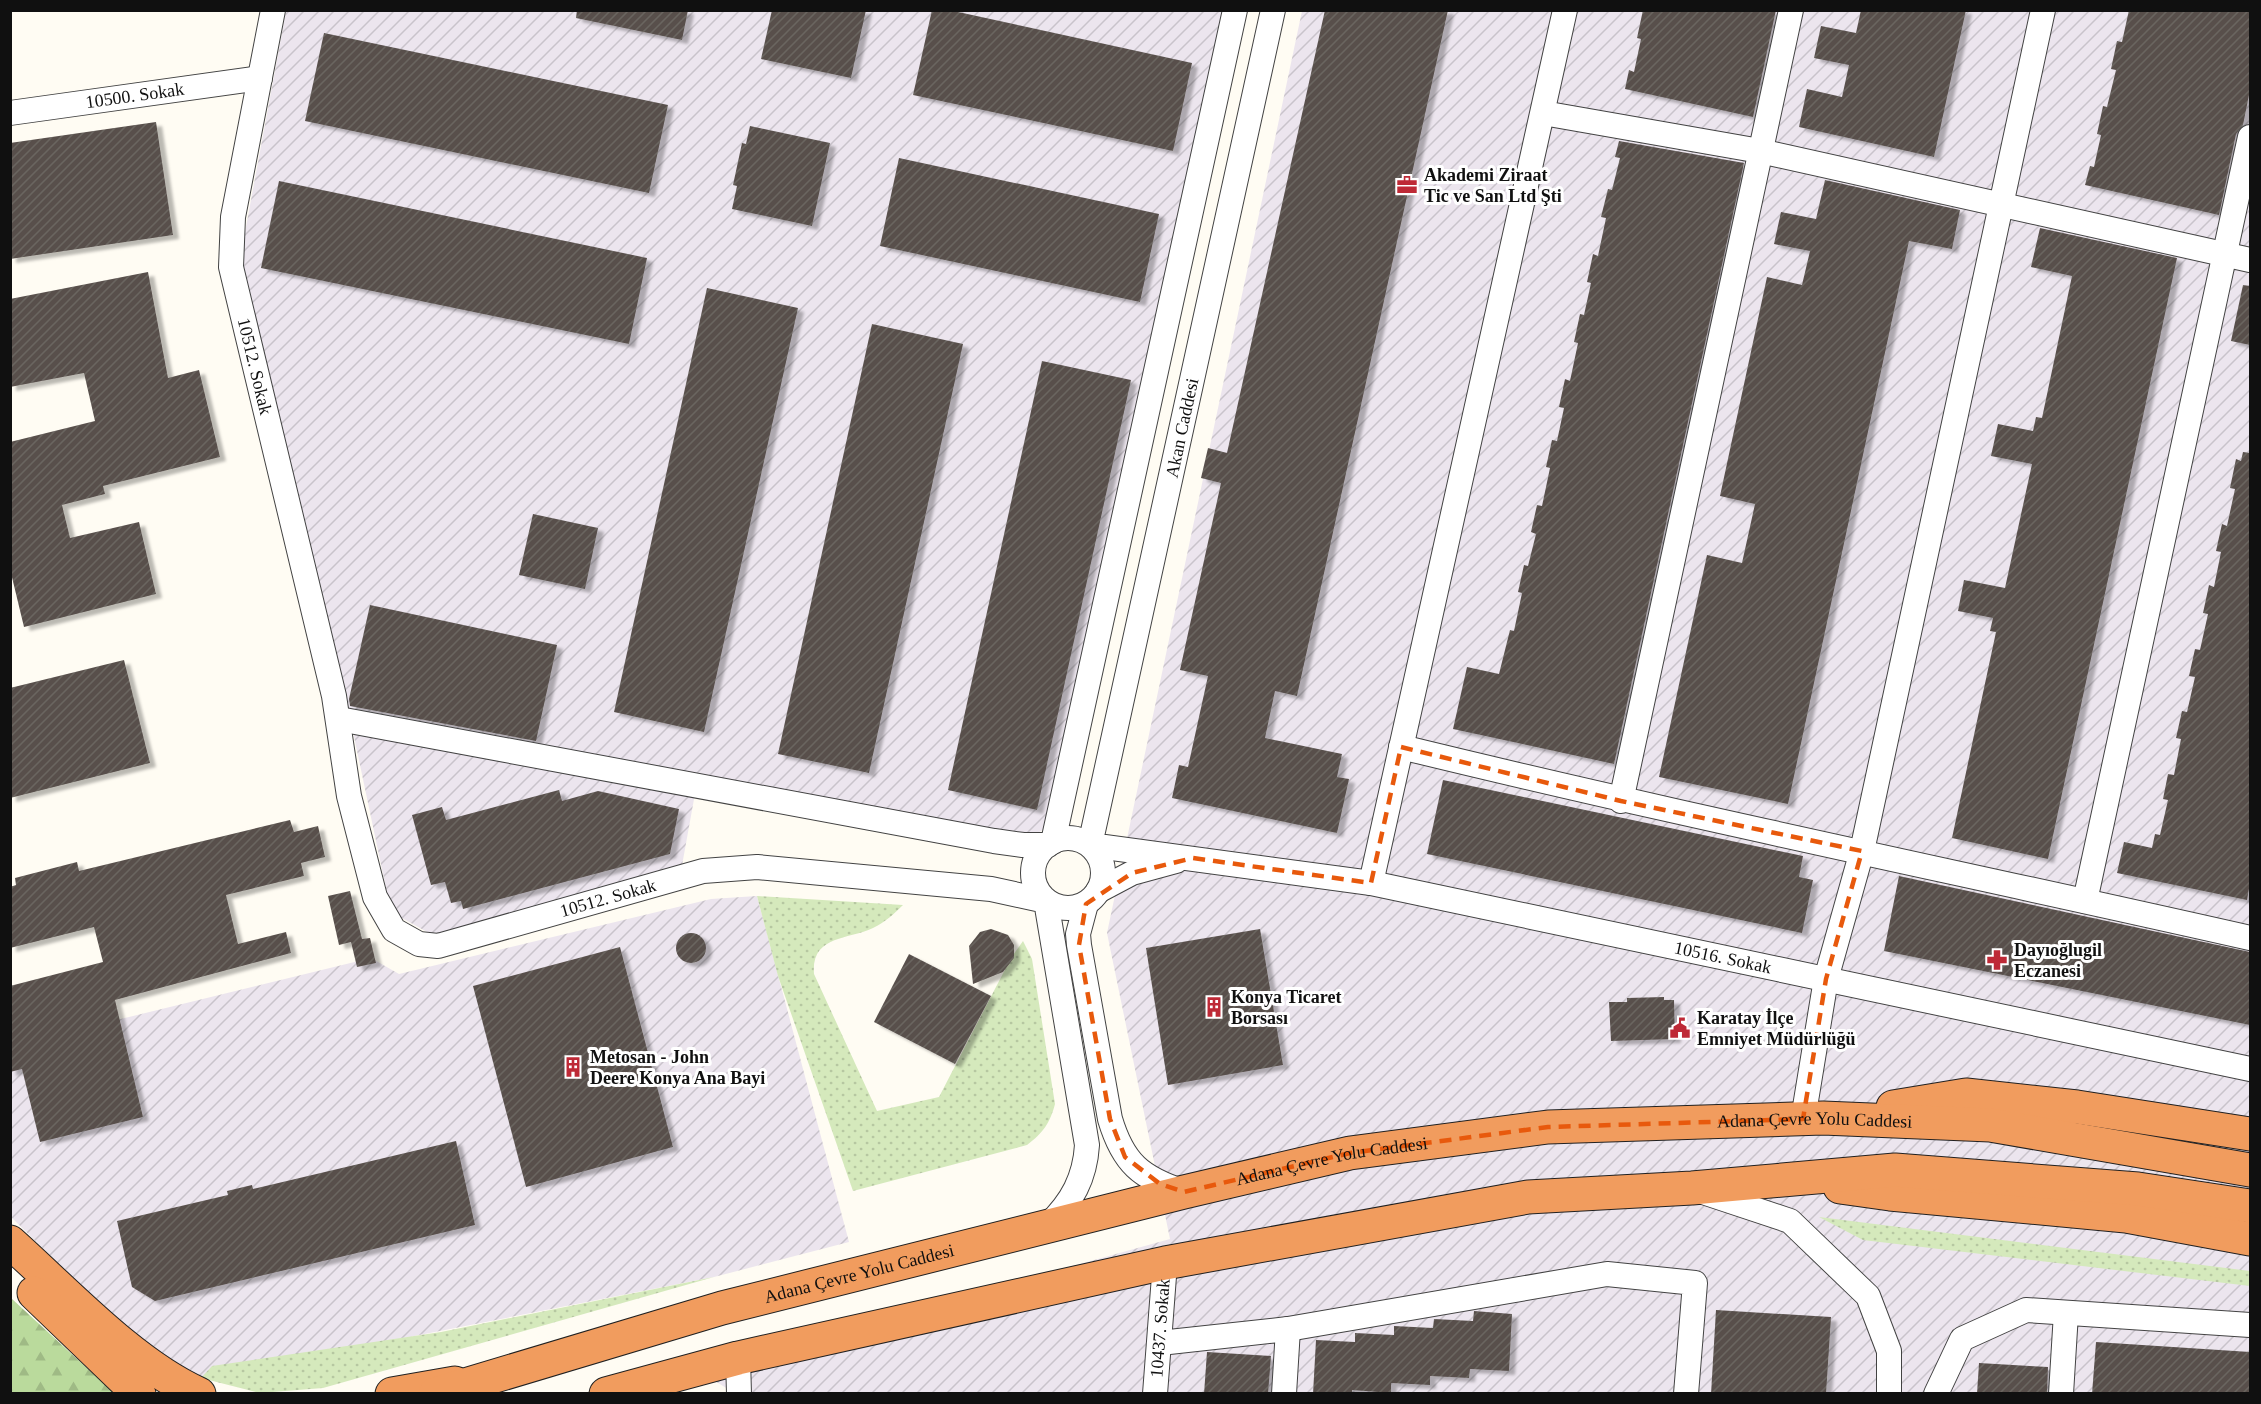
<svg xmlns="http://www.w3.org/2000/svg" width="2261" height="1404" font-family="Georgia,serif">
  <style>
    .industrial { fill: url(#industrial-furrows) }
    .green { fill: url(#green-dots) }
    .forest { fill: url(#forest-firs) }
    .building { fill: url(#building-hatch); filter: url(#shadow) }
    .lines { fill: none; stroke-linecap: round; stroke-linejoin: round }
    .minor-casing { stroke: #434343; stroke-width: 26 }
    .highway-casing { stroke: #212121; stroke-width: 35 }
    .minor { stroke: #fff; stroke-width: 24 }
    .highway { stroke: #f19c5e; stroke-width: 33 }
    .marked { fill: none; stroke: #e8590c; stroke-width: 4.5; stroke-dasharray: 12 8; stroke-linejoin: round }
    .labels { text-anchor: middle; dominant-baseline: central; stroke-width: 6; stroke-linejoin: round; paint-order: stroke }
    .street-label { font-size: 18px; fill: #101010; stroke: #fff }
    .poi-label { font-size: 18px; font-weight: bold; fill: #101010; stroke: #fff; text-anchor: start }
  </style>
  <defs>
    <pattern id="industrial-furrows" width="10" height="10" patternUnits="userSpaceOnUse" patternTransform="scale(1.5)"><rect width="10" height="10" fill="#ece5ee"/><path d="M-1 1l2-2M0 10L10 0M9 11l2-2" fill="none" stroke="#c9c3cb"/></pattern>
    <pattern id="green-dots" width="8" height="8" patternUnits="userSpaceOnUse" patternTransform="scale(1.5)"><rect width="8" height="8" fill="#d5e9bc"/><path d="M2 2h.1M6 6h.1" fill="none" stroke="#b6c7a1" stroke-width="1.8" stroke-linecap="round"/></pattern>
    <pattern id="forest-firs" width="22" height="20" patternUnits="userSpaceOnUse" patternTransform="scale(1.5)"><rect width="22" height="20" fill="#bada9c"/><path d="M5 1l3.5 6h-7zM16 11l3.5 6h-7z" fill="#9fba85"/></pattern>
    <pattern id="building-hatch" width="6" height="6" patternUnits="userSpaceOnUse" patternTransform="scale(1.5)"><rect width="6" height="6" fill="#58504c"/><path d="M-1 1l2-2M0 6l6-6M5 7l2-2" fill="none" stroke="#6b6561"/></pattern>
    <filter id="shadow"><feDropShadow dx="6" dy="4" stdDeviation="1.5" flood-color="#0004"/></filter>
  </defs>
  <rect width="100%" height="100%" fill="#fffcf3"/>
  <g class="industrial">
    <polygon points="286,11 1224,11 1047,827 1030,838 698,777 681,871 438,938 391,912 349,713 238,270"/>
    <polygon points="1302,11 2250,11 2250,1393 736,1394 697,1370 1170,1239 1107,933"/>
    <polygon points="757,896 849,1242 714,1277 201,1378 154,1352 117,1321 11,1217 10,1046 371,958 399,974 711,899"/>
  </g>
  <g class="green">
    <path d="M757 896 903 905C894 914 885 922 873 928 848 940 811 935 814 974L877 1111 939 1097 1011 958 1023 941 1032 959 1055 1104C1050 1123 1043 1133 1027 1145L853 1191 778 976Z"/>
    <polygon points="1819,1217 2250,1271 2250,1286 1863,1240"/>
    <polygon points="714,1277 323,1388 260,1393 201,1378 212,1366 441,1332"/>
  </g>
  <polygon class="forest" points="10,1298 11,1298 114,1393 11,1393"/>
  <g class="building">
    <polygon points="577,10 688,10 682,40 576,18"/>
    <polygon points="772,10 866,10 851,78 761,59"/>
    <polygon points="932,10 949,10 1192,63 1173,151 913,95"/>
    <polygon points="1325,10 1448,10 1297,696 1275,691 1265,738 1342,754 1337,777 1349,779 1337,833 1172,798 1179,765 1188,767 1208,676 1180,670 1221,483 1201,478 1208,448 1227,453"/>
    <polygon points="1643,10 1776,10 1753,117 1625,89 1629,70 1634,72 1641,39 1637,38"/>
    <polygon points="1861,10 1966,10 1934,157 1799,127 1807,89 1842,97 1849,65 1814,58 1821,26 1856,33"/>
    <polygon points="2129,10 2250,10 2250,90 2243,125 2236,134 2219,215 2085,185 2090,166 2094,167 2101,135 2097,134 2103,106 2107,107 2116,70 2111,69 2117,41 2122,42"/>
    <polygon points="324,33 668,105 649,193 305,121"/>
    <polygon points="156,122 173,235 10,259 10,143"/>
    <polygon points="750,126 830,143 812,226 732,209 737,186 733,185 742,143 746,144"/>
    <polygon points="1619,141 1744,163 1614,764 1453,729 1467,667 1499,674 1510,630 1514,631 1522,593 1518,592 1524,565 1528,566 1536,534 1531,532 1537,505 1542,506 1550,468 1546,467 1552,440 1557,441 1564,408 1559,407 1565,379 1570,381 1578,343 1574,342 1580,314 1584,315 1591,283 1587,282 1593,254 1598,256 1606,218 1601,217 1608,189 1612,190 1620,158 1615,157"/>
    <polygon points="899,158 1159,214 1140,302 880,246"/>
    <polygon points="1825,180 1960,210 1952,249 1909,241 1788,804 1659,777 1707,555 1742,563 1755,504 1720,496 1767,277 1802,285 1810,251 1774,244 1781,212 1816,219"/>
    <polygon points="279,181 647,258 629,344 261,268"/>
    <polygon points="2040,228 2177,258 2048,859 1952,838 1996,632 1990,631 1993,618 1958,611 1964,580 2005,588 2032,464 1991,456 1998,424 2033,431 2036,417 2042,418 2072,276 2031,267"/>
    <polygon points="148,272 168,378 199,370 220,457 103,486 105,494 62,505 70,538 139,522 156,594 24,627 10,569 10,442 95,421 84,373 10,387 10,299"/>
    <polygon points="2243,285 2250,286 2250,345 2231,341"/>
    <polygon points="707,288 798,308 704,732 614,712"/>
    <polygon points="872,324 963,344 869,773 778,754"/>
    <polygon points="1042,361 1131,380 1037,810 948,790"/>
    <polygon points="2243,452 2250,453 2250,883 2247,900 2117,873 2124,842 2152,848 2155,834 2160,835 2168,800 2163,799 2168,774 2174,775 2181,739 2176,738 2182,711 2187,712 2195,677 2189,676 2195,649 2200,650 2208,614 2203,613 2209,585 2214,587 2221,552 2216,551 2222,524 2227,526 2235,489 2230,488 2236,459 2241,461"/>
    <polygon points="533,514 598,528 585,589 519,575"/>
    <polygon points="370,605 557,645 536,741 350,706 349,699"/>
    <polygon points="124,660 150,763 10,798 10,688"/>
    <polygon points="1443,780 1803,856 1799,877 1813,880 1802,933 1427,854"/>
    <polygon points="559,790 562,801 598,791 679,809 670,854 463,909 461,901 451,903 445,882 431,885 412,815 442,807 446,820"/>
    <polygon points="290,820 294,832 318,826 325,857 301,863 304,876 226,895 238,944 286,932 291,953 115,1000 143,1117 40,1142 22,1069 10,1072 10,986 103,962 94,927 10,948 10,887 16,885 15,878 77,862 79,871"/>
    <polygon points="1899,876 2250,952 2250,1025 1884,951"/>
    <polygon points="350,891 362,939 370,938 376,963 357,967 351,942 339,945 328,896"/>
    <polygon points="991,929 1008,935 1014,945 1014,958 1003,972 973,984 969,946 980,932"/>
    <polygon points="1260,929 1283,1065 1168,1085 1146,948"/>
    <circle cx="691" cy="948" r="15"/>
    <polygon points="620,947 673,1147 526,1187 473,986"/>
    <polygon points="909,954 991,996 955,1064 874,1022"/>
    <polygon points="1664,997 1664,1000 1674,1000 1675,1039 1611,1041 1609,1002 1627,1002 1627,998"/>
    <polygon points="456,1141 475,1225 155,1301 132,1287 117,1221 228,1195 227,1191 252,1185 253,1189"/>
    <polygon points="1716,1310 1831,1317 1826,1394 1711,1394"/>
    <polygon points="1474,1311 1512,1314 1509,1371 1470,1369 1469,1378 1430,1376 1430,1385 1391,1383 1391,1393 1352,1390 1352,1394 1313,1394 1316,1340 1355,1342 1355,1333 1394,1335 1394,1326 1433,1328 1434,1319 1473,1321"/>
    <polygon points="2096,1342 2250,1352 2250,1394 2092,1394"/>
    <polygon points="1207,1352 1271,1356 1268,1394 1204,1394"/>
    <polygon points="1979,1363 2048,1367 2047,1394 1977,1394"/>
  </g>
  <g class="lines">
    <g class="minor-casing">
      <g id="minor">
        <path id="s1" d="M273 10 233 217 231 267 334 696 349 796 375 897 394 930 419 944 438 946 703 871 757 867 991 889 1046 901 1087 1145C1085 1178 1072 1202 1048 1225"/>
        <path id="s2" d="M1273 10 1090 845 1371 883 2250 1069"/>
        <path id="s3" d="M10 113 260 78"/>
        <polyline points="1543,113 1760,151 2250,260"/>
        <polyline points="339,719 994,841 1023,845 1048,845"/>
        <path d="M1401 747C1683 816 1967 874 2250 938"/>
        <polyline points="1621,801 1791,10"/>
        <circle cx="1068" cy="873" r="35"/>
        <polyline points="1053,842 1235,10"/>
        <polyline points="1371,883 1565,10"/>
        <polyline points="1098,891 1132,873 1176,861"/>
        <polyline points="2085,901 2250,137"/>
        <path d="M1086 904 1078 934 1079 945 1110 1119C1123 1163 1141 1178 1184 1192"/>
        <polyline points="1803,1119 1826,979 1862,851 2043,10"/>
        <polyline points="1700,1191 1790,1221 1868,1296 1889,1351 1889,1394"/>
        <polyline points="1288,1329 1607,1274 1695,1283 1686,1394"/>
        <polyline points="1160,1343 1288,1329 1284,1394"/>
        <polyline points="738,1358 739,1394"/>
        <path id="s4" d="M1155 1394 1165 1263"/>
        <polyline points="1936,1394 1962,1339 2026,1310 2250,1325"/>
        <polyline points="2061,1394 2066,1313"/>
      </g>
    </g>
    <g class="highway-casing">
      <g id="highway">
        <polyline points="1893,1107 1966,1095 2077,1107 2250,1134"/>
        <polyline points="1840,1187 1890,1194 2126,1216 2250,1239"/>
        <path d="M10 1242C65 1291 132 1364 199 1394"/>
        <polyline points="34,1293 139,1394"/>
        <polyline points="392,1394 455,1383"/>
        <path id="s5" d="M435 1394 722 1308 1184 1192 1350 1153 1548 1127 1823 1118 1990 1125 2250 1170"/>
        <polyline points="606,1394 738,1358 1165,1263 1528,1197 1692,1188 1895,1170 2138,1189 2250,1206"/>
      </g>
    </g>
    <use href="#minor" class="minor"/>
    <use href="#highway" class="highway"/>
  </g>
  <path class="marked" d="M1401 747 1621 801 1862 851 1826 979 1803 1119 1548 1127 1350 1153 1184 1192 1160 1184 1125 1157 1110 1119 1079 945 1086 904 1132 873 1193 858 1371 883Z"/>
  <defs>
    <g id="office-bare" transform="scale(1.62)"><path d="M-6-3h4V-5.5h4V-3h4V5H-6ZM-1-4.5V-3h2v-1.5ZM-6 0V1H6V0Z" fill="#be2936" stroke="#fff" stroke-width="2.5" paint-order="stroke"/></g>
    <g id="pharmacy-bare" transform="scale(1.62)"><path d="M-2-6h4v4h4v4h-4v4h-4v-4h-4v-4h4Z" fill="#be2936" stroke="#fff" stroke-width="2.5" paint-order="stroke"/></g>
    <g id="building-bare" transform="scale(1.62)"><path d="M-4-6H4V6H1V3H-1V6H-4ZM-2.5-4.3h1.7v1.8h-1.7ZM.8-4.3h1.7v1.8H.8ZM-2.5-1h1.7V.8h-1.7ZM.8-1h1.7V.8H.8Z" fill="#be2936" stroke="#fff" stroke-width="2.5" paint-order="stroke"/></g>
    <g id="civic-bare" transform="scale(1.62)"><path d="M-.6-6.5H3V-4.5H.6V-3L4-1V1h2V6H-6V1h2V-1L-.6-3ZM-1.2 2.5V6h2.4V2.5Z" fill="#be2936" stroke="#fff" stroke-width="2.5" paint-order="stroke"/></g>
  </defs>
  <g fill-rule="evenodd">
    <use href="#office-bare" x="1407" y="185"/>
    <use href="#pharmacy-bare" x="1997" y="960"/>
    <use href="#building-bare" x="1214" y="1007"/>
    <use href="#civic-bare" x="1680" y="1028"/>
    <use href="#building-bare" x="573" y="1067"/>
  </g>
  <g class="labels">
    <g class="street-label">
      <text stroke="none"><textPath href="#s3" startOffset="126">10500. Sokak</textPath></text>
      <text stroke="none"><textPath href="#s1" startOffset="363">10512. Sokak</textPath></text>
      <text transform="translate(1182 428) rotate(-78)">Akan Caddesi</text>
      <text stroke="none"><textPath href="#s1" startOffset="1170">10512. Sokak</textPath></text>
      <text stroke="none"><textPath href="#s2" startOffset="1498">10516. Sokak</textPath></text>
      <text stroke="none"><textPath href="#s5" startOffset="1413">Adana Çevre Yolu Caddesi</textPath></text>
      <text stroke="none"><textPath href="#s5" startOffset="927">Adana Çevre Yolu Caddesi</textPath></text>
      <text stroke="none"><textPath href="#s5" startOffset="441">Adana Çevre Yolu Caddesi</textPath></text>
      <text stroke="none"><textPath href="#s4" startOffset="66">10437. Sokak</textPath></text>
    </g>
    <g class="poi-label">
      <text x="1424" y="175">Akademi Ziraat<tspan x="1424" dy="21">Tic ve San Ltd Şti</tspan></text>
      <text x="2014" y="950">Dayıoğlugil<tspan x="2014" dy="21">Eczanesi</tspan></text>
      <text x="1231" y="997">Konya Ticaret<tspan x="1231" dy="21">Borsası</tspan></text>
      <text x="1697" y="1018">Karatay İlçe<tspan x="1697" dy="21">Emniyet Müdürlüğü</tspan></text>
      <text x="590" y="1057">Metosan - John<tspan x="590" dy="21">Deere Konya Ana Bayi</tspan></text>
    </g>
  </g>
  <rect width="2261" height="1404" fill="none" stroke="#101010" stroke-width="24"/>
</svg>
